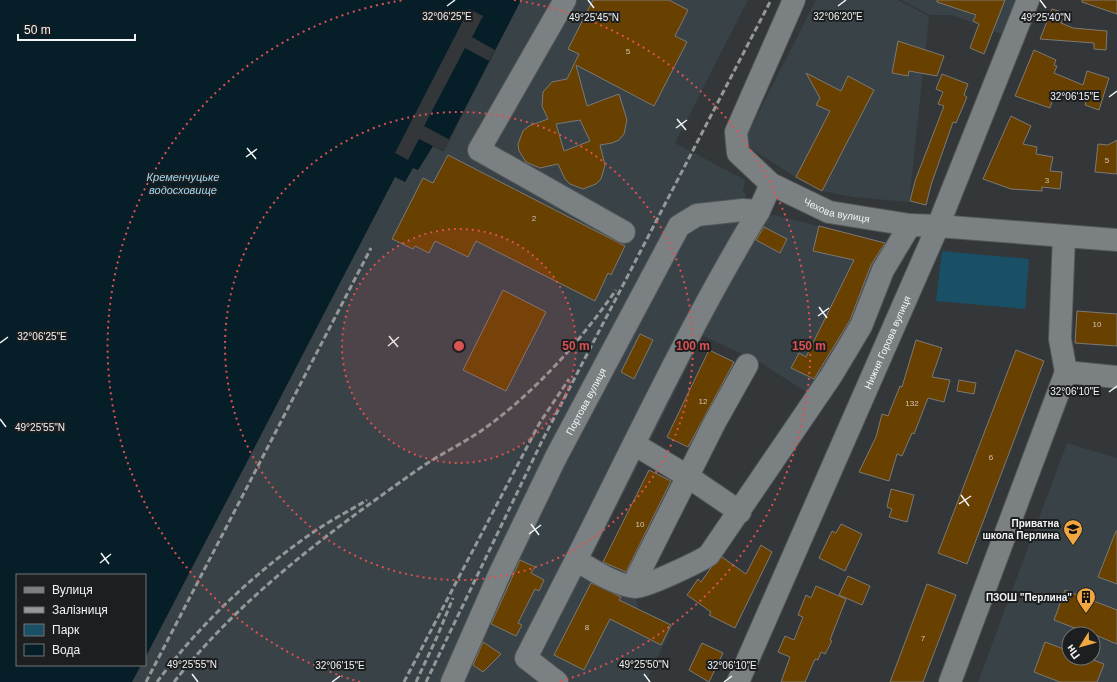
<svg xmlns="http://www.w3.org/2000/svg" width="1117" height="682" font-family="Helvetica,sans-serif">
  <style>
    .built { fill: #384247; fill-rule: evenodd }
    .green { fill: #195065 }
    .water { fill: #061e28 }
    .pier { fill: #333739 }
    .building { fill: #684000; stroke: #7c7975; fill-rule: evenodd }
    .lines { fill: none; stroke-linecap: round; stroke-linejoin: round }
    .minor-casing { stroke: #535657; stroke-width: 24 }
    .minor { stroke: #7b8082; stroke-width: 22 }
    .rail { stroke: #959899; stroke-width: 3; stroke-dasharray: 6 3; stroke-linecap: butt }
    .ticks { fill: none; stroke: #f2f4f5; stroke-width: 1.5 }
    .ring { fill: none; stroke: #dc5151; stroke-width: 2; stroke-dasharray: 2 4 }
    .labels { text-anchor: middle; dominant-baseline: central; stroke-width: 4; stroke-linejoin: round; paint-order: stroke }
    .number-label { font-size: 8px; fill: #d0c7b8 }
    .street-label { font-size: 10px; fill: #f2f4f5; stroke: #1c1e1f }
    .poi-label { font-size: 10px; font-weight: bold; fill: #f2f4f5; stroke: #1c1e1f; text-anchor: end }
    .water-label { font-size: 11px; font-style: italic; fill: #9dd9f4; stroke: #1c1e1f }
    .ticks-label { font-size: 10px; text-anchor: middle; fill: #f2f4f5; stroke: #1c1e1f; stroke-width: 4; stroke-linejoin: round; paint-order: stroke }
    .centre { fill: #dc5151; stroke: #1c1e1f; stroke-width: 2 }
    .ring-label { font-size: 12px; text-anchor: middle; font-weight: bold; fill: #dc5151; stroke: #1c1e1f; stroke-width: 4; stroke-linejoin: round; paint-order: stroke }
  </style>
  <rect width="100%" height="100%" fill="#333739"/>
  <g class="built">
    <polygon points="521,0 748,0 675,143 745,180 743,192 746,194 745,203 764,217 775,215 890,244 820,382 809,394 746,353 744,355 703,336 587,566 636,596 638,609 673,625 646,682 132,682 141,665 145,665 145,658 395,177 405,181 413,168 418,170 433,146 444,151"/>
    <polygon points="816,0 898,0 929,16 909,202 853,197 822,191 795,177 750,148 747,135"/>
    <polygon points="901,0 1027,0 1010,37 952,15 930,15"/>
    <path d="M1067 443 1117 458V682H978ZM1069 634H1093V658H1069Z"/>
  </g>
  <polygon class="green" points="942,251 1029,259 1025,309 936,301"/>
  <polygon class="water" points="0,0 521,0 443,151 433,146 418,170 413,168 405,182 395,177 145,658 145,575 17,575 17,665 141,665 132,682 0,682"/>
  <polygon class="pier" points="469,9 483,16 472,37 495,50 489,61 465,48 424,126 450,140 443,151 419,139 408,160 395,153"/>
  <g class="building">
    <path d="M593 0H669L688 10 675 36 687 42 654 106 576 65 587 106 619 94 627 120 624 134 619 140 612 143 600 145 605 165 601 179 596 184 583 189 570 184 565 179 558 164 540 168 526 162 519 151 518 144 523 131 529 126 548 119 542 106 543 92 552 82 567 79 579 54 568 49ZM580 120 590 141 564 151 556 124Z"/>
    <polygon points="937,0 1005,0 984,54 970,48 979,24 973,21 976,15 937,2"/>
    <polygon points="1082,0 1117,0 1117,14 1082,2"/>
    <polygon points="1052,9 1065,13 1061,23 1073,28 1107,31 1106,50 1094,49 1094,43 1040,39"/>
    <polygon points="898,41 944,56 937,76 909,71 908,76 892,73"/>
    <polygon points="1034,50 1056,60 1054,65 1057,66 1054,73 1083,85 1087,71 1109,78 1099,110 1085,105 1086,102 1058,92 1057,95 1054,95 1050,108 1015,96"/>
    <polygon points="806,73 841,91 848,76 874,90 822,191 796,177 830,111 816,105 820,98"/>
    <polygon points="942,74 968,84 964,95 967,97 956,123 953,122 931,185 926,205 910,201 915,181 944,106 938,104 943,92 936,89"/>
    <polygon points="1011,116 1031,126 1023,144 1037,147 1036,154 1053,157 1050,171 1062,172 1060,189 1042,187 1042,191 1011,189 983,179"/>
    <polygon points="1117,140 1117,174 1095,172 1098,144 1108,145"/>
    <polygon points="448,155 625,246 611,275 608,273 595,301 476,241 468,257 435,241 429,253 415,246 413,249 392,239 423,178 433,183"/>
    <polygon points="819,226 885,243 871,265 850,320 814,379 791,368 799,353 806,357 854,260 813,251"/>
    <polygon points="764,227 787,239 780,253 756,240"/>
    <polygon points="503,290 546,312 506,391 463,370"/>
    <polygon points="1077,311 1117,314 1117,346 1075,343"/>
    <polygon points="640,334 653,340 634,379 621,372"/>
    <polygon points="916,340 942,348 932,377 950,380 944,402 928,398 914,434 912,433 902,456 897,454 889,481 859,472 876,437 882,414 888,416 900,386 902,387"/>
    <polygon points="709,350 734,362 688,447 667,437"/>
    <polygon points="1016,350 1044,361 967,564 938,553"/>
    <polygon points="959,380 976,383 974,394 957,391"/>
    <polygon points="649,470 671,481 626,572 603,562"/>
    <polygon points="891,489 914,495 907,522 889,517 892,509 887,507"/>
    <polygon points="841,524 862,534 845,571 819,558 832,531 836,533"/>
    <polygon points="1116,531 1117,531 1117,584 1098,577"/>
    <polygon points="761,545 772,552 735,628 709,615 711,612 687,595 698,579 701,582 710,569 722,557 746,574"/>
    <polygon points="520,560 535,567 531,573 544,580 539,591 535,589 518,623 522,625 516,636 491,624"/>
    <polygon points="848,576 870,586 862,605 839,595"/>
    <polygon points="591,583 621,597 619,600 671,625 661,645 610,619 584,670 554,655"/>
    <polygon points="927,584 956,595 923,682 890,682"/>
    <polygon points="816,586 846,599 830,640 832,641 825,654 821,652 818,660 815,659 805,682 781,682 790,657 778,652 785,636 794,640 803,617 798,615 806,595 811,598"/>
    <polygon points="1065,590 1117,610 1117,644 1093,634 1078,634 1080,630 1054,620"/>
    <polygon points="483,642 501,654 483,672 473,665"/>
    <polygon points="1045,642 1069,651 1069,658 1088,658 1104,664 1097,682 1060,682 1034,672"/>
    <polygon points="702,643 723,653 709,682 689,670"/>
  </g>
  <g class="lines">
    <g class="minor-casing">
      <g id="minor">
        <polyline points="565,0 479,150 624,232"/>
        <path id="s1" d="M794 0 736 132 738 153 771 184 829 212 910 225 938 226 1117 240"/>
        <path d="M759 211C691 323 635 443 576 560 593 570 615 585 635 587 644 588 699 562 709 555L831 376 861 326 883 270 910 225"/>
        <polyline points="1064,236 1060,339 1066,372"/>
        <polyline points="634,444 687,476 740,512"/>
        <polyline points="636,579 715,422 747,365"/>
        <path id="s2" d="M452 682 499 575 556 457 679 226 697 215 743 210 759 211 771 184"/>
        <polyline points="557,682 526,658 576,560"/>
        <path id="s3" d="M738 682 938 226 1028 0"/>
        <polyline points="950,682 1066,372 1117,377"/>
      </g>
    </g>
    <use href="#minor" class="minor"/>
    <g class="rail">
      <polyline points="146,682 371,248"/>
      <path d="M157 682C200 624 253 574 312 533 329 521 349 511 367 500"/>
      <path d="M174 682C227 615 292 561 360 511 382 495 404 479 426 464 443 453 461 444 478 433 532 396 579 343 616 290"/>
      <polyline points="404,682 539,424 569,379"/>
      <polyline points="416,682 437,637 453,598"/>
      <polyline points="426,682 542,441 771,0"/>
    </g>
  </g>
  <path class="ticks" d="M588 0 594 8M1040 0 1046 8M447 6 455 0M838 6 846 0M1109 97 1117 91M677 119 686 130M676 128 687 120M247 148 256 159M246 157 257 149M819 307 827 318M818 316 829 308M389 336 398 347M0 343 8 337M388 346 399 337M1109 392 1117 386M0 419 6 427M961 495 969 506M959 504 971 496M531 524 539 535M529 534 541 525M101 553 109 564M100 563 111 554M192 674 198 682M644 674 650 682M332 682 340 676M724 682 732 676"/>
  <circle cx="459" cy="346" r="117" fill="#dc5151" fill-opacity=".12"/>
  <g class="ring">
    <circle cx="459" cy="346" r="117"/>
    <circle cx="459" cy="346" r="234"/>
    <path d="M360 682A350 350 0 0 1 404 0M514 0A350 350 0 0 1 558 682"/>
  </g>
  <defs>
    <g id="school-pin" transform="scale(1)"><path d="M0 17L-7.5 6A9.5 9.5 0 1 1 7.5 6Z" fill="#f1a63f" stroke="#1c1e1f"/><path d="M0-5L7-2L0 1L-7-2ZM-4 1L0 2.5L4 1V4Q0 6-4 4Z" fill="#111"/></g>
    <g id="building-pin" transform="scale(1)"><path d="M0 17L-7.5 6A9.5 9.5 0 1 1 7.5 6Z" fill="#f1a63f" stroke="#1c1e1f"/><path d="M-4-6H4V6H1V3H-1V6H-4ZM-2.5-4.3h1.7v1.8h-1.7ZM.8-4.3h1.7v1.8H.8ZM-2.5-1h1.7V.8h-1.7ZM.8-1h1.7V.8H.8Z" fill="#111"/></g>
  </defs>
  <g fill-rule="evenodd">
    <use href="#school-pin" x="1073" y="529"/>
    <use href="#building-pin" x="1086" y="597"/>
  </g>
  <g class="labels">
    <g class="number-label">
      <text x="628" y="51">5</text>
      <text x="1107" y="160">5</text>
      <text x="1047" y="180">3</text>
      <text x="534" y="218">2</text>
      <text x="1097" y="324">10</text>
      <text x="703" y="401">12</text>
      <text x="912" y="403">132</text>
      <text x="991" y="457">6</text>
      <text x="640" y="524">10</text>
      <text x="587" y="627">8</text>
      <text x="923" y="638">7</text>
    </g>
    <g class="street-label">
      <text stroke="none"><textPath href="#s1" startOffset="282">Чехова вулиця</textPath></text>
      <text stroke="none"><textPath href="#s3" startOffset="371">Нижня Горова вулиця</textPath></text>
      <text stroke="none"><textPath href="#s2" startOffset="311">Портова вулиця</textPath></text>
    </g>
    <g class="poi-label">
      <text x="1059" y="523">Приватна<tspan x="1059" dy="12">школа Перлина</tspan></text>
      <text x="1072" y="597">ПЗОШ "Перлина"</text>
    </g>
    <g class="water-label">
      <text x="183" y="177">Кременчуцьке<tspan x="183" dy="13">водосховище</tspan></text>
    </g>
  </g>
  <g class="ticks-label">
    <text x="447" y="20">32°06'25"E</text>
    <text x="838" y="20">32°06'20"E</text>
    <text x="594" y="21">49°25'45"N</text>
    <text x="1046" y="21">49°25'40"N</text>
    <text x="1075" y="100">32°06'15"E</text>
    <text x="42" y="340">32°06'25"E</text>
    <text x="1075" y="395">32°06'10"E</text>
    <text x="40" y="431">49°25'55"N</text>
    <text x="192" y="668">49°25'55"N</text>
    <text x="644" y="668">49°25'50"N</text>
    <text x="340" y="669">32°06'15"E</text>
    <text x="732" y="669">32°06'10"E</text>
  </g>
  <circle cx="459" cy="346" r="6" class="centre"/>
  <g class="ring-label">
    <text x="576" y="350">50 m</text>
    <text x="693" y="350">100 m</text>
    <text x="809" y="350">150 m</text>
  </g>
  <rect x="16" y="574" width="130" height="92" fill="#1c1e1f" stroke="#727475"/>
  <rect x="24" y="587" width="20" height="6" fill="#7b8082" stroke="#727475"/>
  <text x="52" y="594" font-size="12" fill="#f2f4f5">Вулиця</text>
  <rect x="24" y="607" width="20" height="6" fill="#959899" stroke="#727475"/>
  <text x="52" y="614" font-size="12" fill="#f2f4f5">Залізниця</text>
  <rect x="24" y="624" width="20" height="12" fill="#195065" stroke="#727475"/>
  <text x="52" y="634" font-size="12" fill="#f2f4f5">Парк</text>
  <rect x="24" y="644" width="20" height="12" fill="#061e28" stroke="#727475"/>
  <text x="52" y="654" font-size="12" fill="#f2f4f5">Вода</text>
  <g transform="translate(1081 646) rotate(233)"><circle r="19" fill="#1c1e1f" stroke="#727475"/>
  <path d="M0-3L7 15L0 10L-7 15Z" fill="#f1a63f"/>
  <text y="-6" font-size="11" font-weight="bold" text-anchor="middle" fill="#f2f4f5">Пн</text>
  </g>
  <path d="M18 34v6h117v-6" fill="none" stroke="#f2f4f5" stroke-width="2"/>
  <text x="24" y="34" font-size="12" fill="#f2f4f5" stroke="#1c1e1f" stroke-width="3" paint-order="stroke">50 m</text>
</svg>
